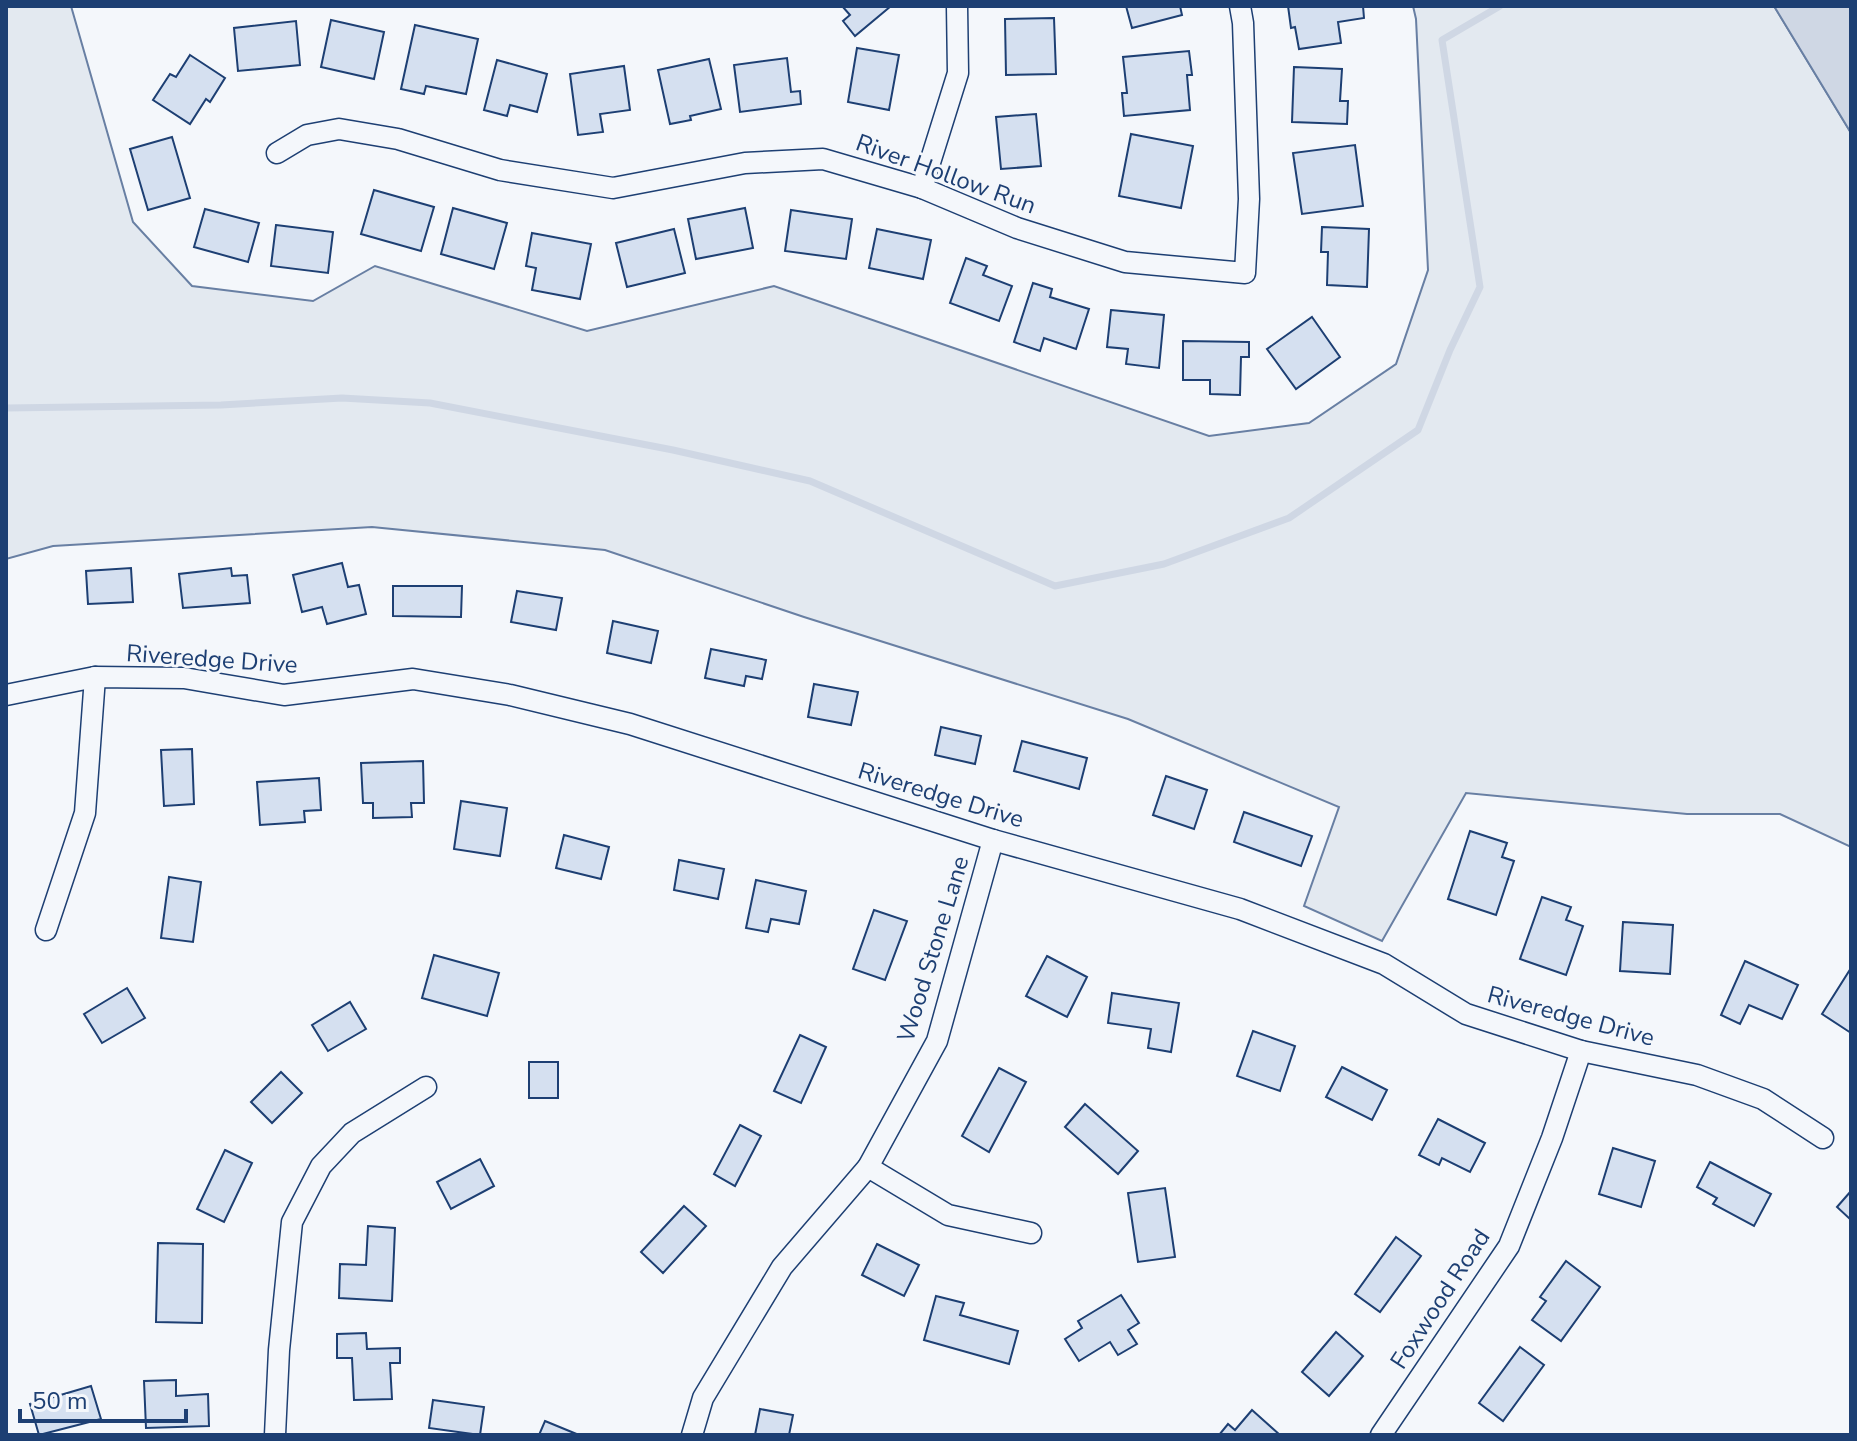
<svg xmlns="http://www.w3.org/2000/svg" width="1857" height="1441" font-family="'Nunito Sans',sans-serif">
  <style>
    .green { fill: #e3e9f0; stroke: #687fa3; stroke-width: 2 }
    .water { fill: #cfd7e4; stroke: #687fa3; stroke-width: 2 }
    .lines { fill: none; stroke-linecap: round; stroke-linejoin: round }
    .stream { stroke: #cfd7e4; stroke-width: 7 }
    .building { fill: #d5e0f0; stroke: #1d3f73; stroke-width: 2 }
    .street-casing { stroke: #1d3f73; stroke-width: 23 }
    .street { stroke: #f4f7fb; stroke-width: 20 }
    .labels { text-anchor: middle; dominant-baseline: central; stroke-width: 6; stroke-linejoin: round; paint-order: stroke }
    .street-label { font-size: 24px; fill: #1d3f73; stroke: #f4f7fb }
  </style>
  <rect width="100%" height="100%" fill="#f4f7fb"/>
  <polygon class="green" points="6,6 71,6 133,222 192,286 313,301 375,266 587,331 774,286 1209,436 1309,423 1396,364 1428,270 1416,19 1413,6 1774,6 1851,133 1851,847 1780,814 1687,814 1466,793 1382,941 1304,906 1339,807 1128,719 804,617 605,550 372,527 53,546 6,559"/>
  <polygon class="water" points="1774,6 1851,6 1851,133"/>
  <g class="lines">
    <polyline class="stream" points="6,408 221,405 342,398 430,403 673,450 810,481 1055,586 1164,564 1289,518 1418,430 1450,350 1480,287 1442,40 1500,6"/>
  </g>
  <g class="building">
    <polygon points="842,6 891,6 855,36 843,21 850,15"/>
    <polygon points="1126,6 1180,6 1182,15 1132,28"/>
    <polygon points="1288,6 1363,6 1364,18 1338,22 1341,43 1299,49 1295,27 1291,28"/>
    <polygon points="1054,18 1056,74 1006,75 1005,19"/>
    <polygon points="331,20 384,32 374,79 321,67"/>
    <polygon points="296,21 300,65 238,71 234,28"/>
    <polygon points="415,25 478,39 466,94 426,86 424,94 401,89"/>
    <polygon points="857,48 899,55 889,110 848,102"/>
    <polygon points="1189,51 1192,75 1187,75 1190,110 1124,116 1122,93 1127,93 1123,57"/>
    <polygon points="190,55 225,78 210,102 206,99 190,124 153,100 170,74 176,77"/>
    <polygon points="787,58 791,92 800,91 801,104 740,112 734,65"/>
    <polygon points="709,59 721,109 690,116 691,120 670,124 658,70"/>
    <polygon points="497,60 547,74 537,112 510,105 507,116 484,110"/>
    <polygon points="624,66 630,110 600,114 603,132 578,135 570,74"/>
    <polygon points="1294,67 1342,69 1340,101 1348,101 1347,124 1292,122"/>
    <polygon points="1036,114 1041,166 1001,169 996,117"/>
    <polygon points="1131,134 1193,146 1181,208 1119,196"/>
    <polygon points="172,137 190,198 148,210 130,149"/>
    <polygon points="1355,145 1363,206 1302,214 1293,153"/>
    <polygon points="374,190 434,207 421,251 361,234"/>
    <polygon points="453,208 507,223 494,269 441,254"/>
    <polygon points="745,208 753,248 696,259 688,219"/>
    <polygon points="205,209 259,223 248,262 194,247"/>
    <polygon points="791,210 852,219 846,259 785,251"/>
    <polygon points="276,225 333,232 328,273 271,266"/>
    <polygon points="1322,227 1369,229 1367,287 1327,285 1328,252 1321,252"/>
    <polygon points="674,229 685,273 627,287 616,243"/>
    <polygon points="877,229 931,240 923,279 869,268"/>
    <polygon points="532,233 591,244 580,299 532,290 536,268 526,266"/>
    <polygon points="966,258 987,266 983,275 1012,286 999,321 950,303"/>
    <polygon points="1033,283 1052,289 1050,297 1089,309 1076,349 1044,338 1040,351 1014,342"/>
    <polygon points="1111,310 1164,315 1159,368 1126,364 1128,349 1107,347"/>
    <polygon points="1312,317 1340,357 1296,389 1267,349"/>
    <polygon points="1183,341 1249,342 1249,357 1241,357 1240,395 1210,394 1210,380 1183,380"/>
    <polygon points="342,563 348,587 359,585 366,614 327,624 322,607 302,612 293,575"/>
    <polygon points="131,568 133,602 88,604 86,571"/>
    <polygon points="231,568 232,576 247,575 250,603 183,608 179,574"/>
    <polygon points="393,586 462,586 461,617 393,616"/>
    <polygon points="517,591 562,598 556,630 511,622"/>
    <polygon points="613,621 658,631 651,663 607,653"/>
    <polygon points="711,649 766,660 762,679 746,676 744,686 705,678"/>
    <polygon points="814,684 858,692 851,725 808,717"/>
    <polygon points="941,727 981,736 975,764 935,755"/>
    <polygon points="1022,741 1087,758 1079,789 1014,771"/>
    <polygon points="192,749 194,804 164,806 161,750"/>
    <polygon points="423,761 424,803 411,803 412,817 373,818 373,803 363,803 361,763"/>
    <polygon points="1166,776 1207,790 1194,829 1153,815"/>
    <polygon points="319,778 321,810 304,811 305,822 260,825 257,782"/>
    <polygon points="461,801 507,808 500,856 454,849"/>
    <polygon points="1244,812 1312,836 1301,866 1234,842"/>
    <polygon points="1470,831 1507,843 1502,857 1514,861 1496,915 1448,899"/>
    <polygon points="564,835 609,847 601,879 556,868"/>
    <polygon points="679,860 724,869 718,899 674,890"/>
    <polygon points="169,877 201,882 193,942 161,938"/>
    <polygon points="756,880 806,891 799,924 771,919 768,932 746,928"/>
    <polygon points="1542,897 1571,907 1566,920 1583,926 1566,975 1520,959"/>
    <polygon points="874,910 907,921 885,980 853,969"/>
    <polygon points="1623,922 1673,925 1670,974 1620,971"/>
    <polygon points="434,955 499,973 487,1016 422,998"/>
    <polygon points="1047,956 1087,977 1067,1017 1026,996"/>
    <polygon points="1745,961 1798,985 1782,1019 1749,1005 1740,1024 1721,1015"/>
    <polygon points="1851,968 1851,1033 1822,1014"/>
    <polygon points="127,988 145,1018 102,1043 84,1014"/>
    <polygon points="1112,993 1179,1003 1171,1052 1148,1048 1151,1029 1108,1023"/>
    <polygon points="350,1002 366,1029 328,1051 312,1025"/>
    <polygon points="1253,1031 1295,1046 1280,1091 1237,1076"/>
    <polygon points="800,1035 826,1047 801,1103 774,1091"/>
    <rect x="529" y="1062" width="29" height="36"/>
    <polygon points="1342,1067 1387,1090 1372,1120 1326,1097"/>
    <polygon points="999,1068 1026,1082 989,1152 962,1136"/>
    <polygon points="281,1072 302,1093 272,1123 251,1102"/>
    <polygon points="1085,1104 1138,1151 1118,1174 1065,1127"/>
    <polygon points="1438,1119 1485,1143 1470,1172 1442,1158 1439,1165 1419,1155"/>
    <polygon points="740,1125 761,1136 735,1186 714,1174"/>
    <polygon points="1613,1148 1655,1161 1641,1207 1599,1194"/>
    <polygon points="225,1150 252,1163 224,1222 197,1209"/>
    <polygon points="480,1159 494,1186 451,1209 437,1182"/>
    <polygon points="1710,1162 1771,1194 1754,1226 1713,1204 1717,1198 1697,1187"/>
    <polygon points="1165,1188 1175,1257 1138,1262 1128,1193"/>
    <polygon points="1851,1191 1851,1220 1837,1207"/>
    <polygon points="684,1206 706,1226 663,1273 641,1252"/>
    <polygon points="368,1226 395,1228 392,1301 339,1298 340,1264 366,1265"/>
    <polygon points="1396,1237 1421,1256 1380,1312 1355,1294"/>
    <polygon points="158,1243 203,1244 202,1323 156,1322"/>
    <polygon points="877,1244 919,1265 904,1296 862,1275"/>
    <polygon points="1566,1261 1600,1287 1561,1341 1532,1320 1546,1301 1540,1297"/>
    <polygon points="1121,1295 1139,1323 1128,1330 1137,1344 1118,1355 1110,1342 1079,1361 1065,1339 1082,1328 1078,1321"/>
    <polygon points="936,1296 964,1303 960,1315 1018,1331 1009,1364 924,1340"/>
    <polygon points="1336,1332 1363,1356 1329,1396 1302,1372"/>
    <polygon points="366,1333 367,1349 400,1348 400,1363 390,1363 392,1399 354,1400 352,1358 337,1358 337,1334"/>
    <polygon points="1520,1347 1544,1365 1503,1421 1479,1403"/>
    <polygon points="176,1380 176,1396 208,1394 209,1426 146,1428 144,1381"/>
    <polygon points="91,1386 101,1419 39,1435 30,1404"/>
    <polygon points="433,1400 484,1407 480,1435 429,1428"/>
    <polygon points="760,1409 793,1415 789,1435 755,1435"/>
    <polygon points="1252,1410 1280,1435 1219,1435 1228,1424 1235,1430"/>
    <polygon points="545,1421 579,1435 539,1435"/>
  </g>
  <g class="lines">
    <g class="street-casing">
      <g id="street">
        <polyline points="277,153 307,135 339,129 398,139 500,170 613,188 745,163 823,159 922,188 1017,228 1125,262 1245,273 1249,199 1243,23 1240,6"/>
        <polyline points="922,188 958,73 957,6"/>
        <polyline points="6,695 95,677 184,678 284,695 413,679 510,695 630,724 993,840 1240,909 1384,964 1466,1014 1581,1051 1697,1075 1763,1099 1823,1138"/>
        <polyline points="46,930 85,813 95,677"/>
        <polyline points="868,1167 948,1215 1031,1233"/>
        <polyline points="275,1435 279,1350 292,1222 321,1166 352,1133 426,1087"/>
        <polyline points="692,1435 703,1398 782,1267 868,1167 937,1041 993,840"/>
        <polyline points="1381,1435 1509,1246 1552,1138 1581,1051"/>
      </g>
    </g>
    <use href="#street" class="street"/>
  </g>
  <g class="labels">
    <g class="street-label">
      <text transform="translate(946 174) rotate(20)">River Hollow Run</text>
      <text transform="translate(212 659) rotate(4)">Riveredge Drive</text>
      <text transform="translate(941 795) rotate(17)">Riveredge Drive</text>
      <text transform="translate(933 949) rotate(-73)">Wood Stone Lane</text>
      <text transform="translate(1571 1016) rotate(15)">Riveredge Drive</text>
      <text transform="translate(1440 1299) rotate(-57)">Foxwood Road</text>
    </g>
  </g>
  <rect width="1857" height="1441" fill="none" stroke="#1d3f73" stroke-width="16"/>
  <path d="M20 1409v12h166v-12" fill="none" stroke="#1d3f73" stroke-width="4"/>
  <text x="32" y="1409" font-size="24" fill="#1d3f73" stroke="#f4f7fb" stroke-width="6" paint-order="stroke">50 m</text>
</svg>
